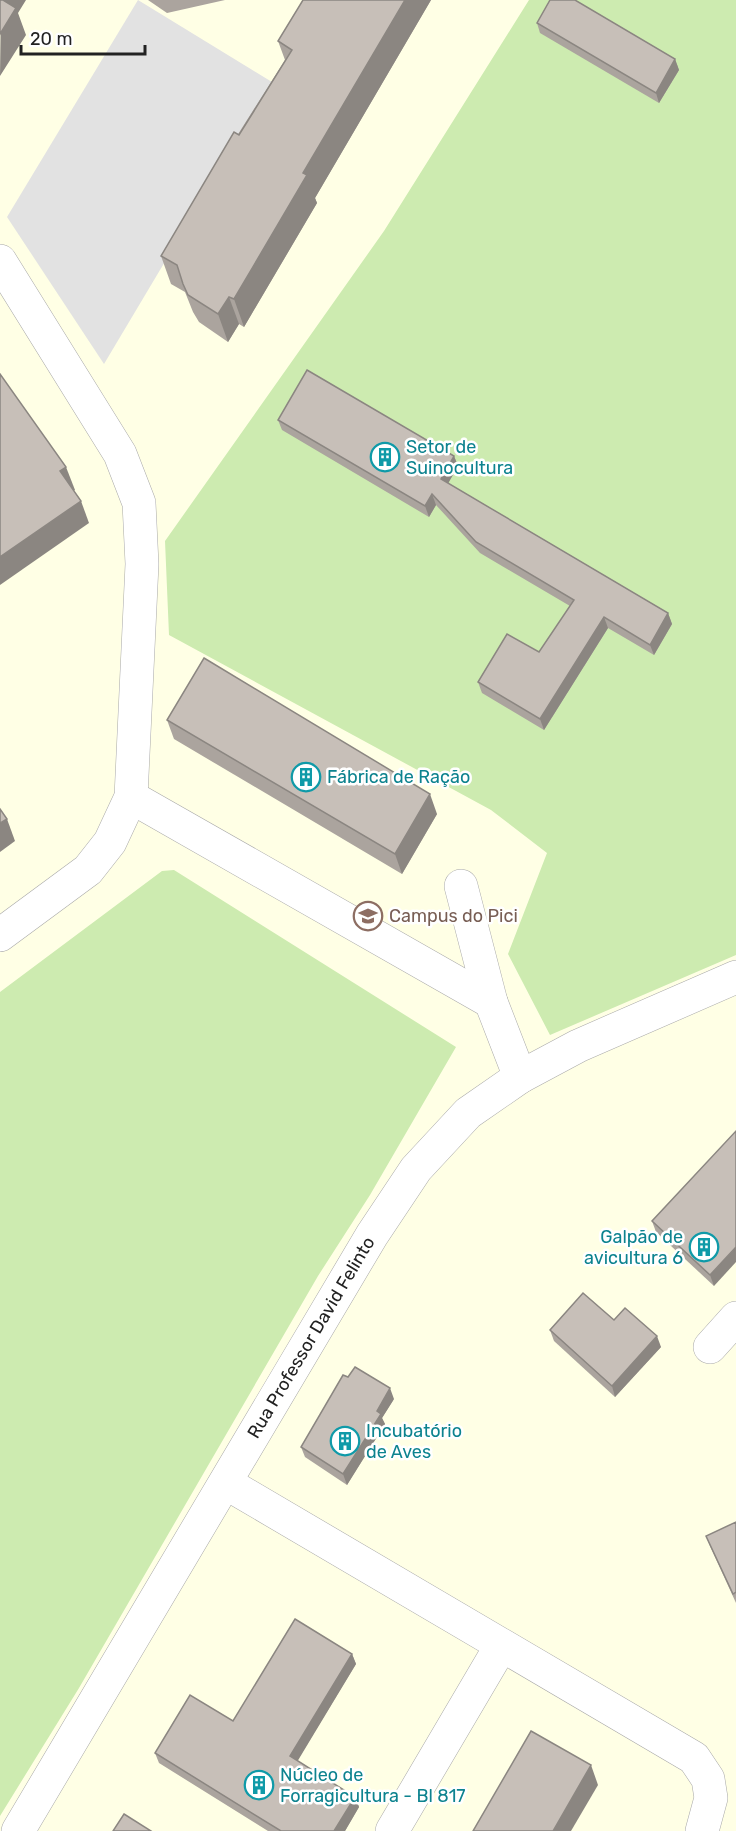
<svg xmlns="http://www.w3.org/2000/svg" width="736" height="1831" font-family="Rubik,sans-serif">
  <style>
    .education { fill: #ffffe5 }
    .grass { fill: #cdebb0 }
    .parking { fill: #e2e2e2 }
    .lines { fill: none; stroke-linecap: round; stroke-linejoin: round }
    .minor-casing { stroke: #a9a9a9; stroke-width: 34 }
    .minor { stroke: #fff; stroke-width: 33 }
    .wall { fill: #aba49e }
    .shaded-wall { fill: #8b8681 }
    .building { fill: #c7bfb8; stroke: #8b8681; stroke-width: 1.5 }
    .labels { text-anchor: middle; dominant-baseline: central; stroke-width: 5; stroke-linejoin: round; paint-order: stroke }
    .culture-label { font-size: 18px; fill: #0d838f; stroke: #fff; text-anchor: start }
    .education-label { font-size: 18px; fill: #785e54; stroke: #fff; text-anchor: start }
    .street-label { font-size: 18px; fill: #222; stroke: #fff }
  </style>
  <rect width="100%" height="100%" fill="#f2efe9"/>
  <rect class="education" x="0" y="0" width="736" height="1831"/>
  <g class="grass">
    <polygon points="529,0 736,0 736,955 550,1035 508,954 547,853 491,810 169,635 165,541 384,231"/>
    <polygon points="174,870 456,1047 370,1195 318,1276 79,1688 0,1816 0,992 162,871"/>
  </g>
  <polygon class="parking" points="138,0 272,82 104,364 7,217"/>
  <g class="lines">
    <g class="minor-casing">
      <g id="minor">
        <polyline points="0,261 120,454 139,503 142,564 131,797 110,842 88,870 0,935"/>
        <polyline points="131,797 491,1002 520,1077"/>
        <polyline points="461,886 491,1002"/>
        <polyline points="710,1347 736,1318"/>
        <polyline points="226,1483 694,1758 708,1779 711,1798 702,1831"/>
        <path id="s1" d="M18 1831 372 1235 416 1169 468 1113 520 1077 578 1046 736 977"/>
        <polyline points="392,1831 501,1646"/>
      </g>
    </g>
    <use href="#minor" class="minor"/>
  </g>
  <g class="wall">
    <polygon points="148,0 225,0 167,13"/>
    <polygon points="303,0 431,0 315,198 317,203 244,327 239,324 228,342 199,322 193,312 185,292 171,284 161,256 285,60 278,41"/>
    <polygon points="537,23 675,59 679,70 659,103 540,33"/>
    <polygon points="278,420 454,456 458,466 448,483 668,613 672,624 654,655 608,628 544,730 482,693 478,682 539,652 570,606 480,553 436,505 429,517 282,430"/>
    <polygon points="167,720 437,814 402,874 174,739"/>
    <polygon points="717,1153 714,1286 656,1232 652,1221"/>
    <polygon points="614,1320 661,1347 615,1397 554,1341 550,1330"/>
    <polygon points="394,1399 382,1418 385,1424 347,1485 305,1457 301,1447"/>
    <polygon points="736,1522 736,1603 710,1546 706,1536"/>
    <polygon points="352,1654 356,1664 297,1761 355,1797 359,1807 345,1831 268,1831 159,1763 155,1753 233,1721"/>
  </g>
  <g class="shaded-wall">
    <polygon points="1,0 26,0 18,13 26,35 0,76"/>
    <polygon points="405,0 431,0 315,198 317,203 244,327 234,299 303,173"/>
    <polygon points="675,59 679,70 659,103 656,93"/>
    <polygon points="229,297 239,324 228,342 218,314"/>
    <polygon points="454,456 458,466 445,489 441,479"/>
    <polygon points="66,467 75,490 69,494 60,471"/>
    <polygon points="432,494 436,505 429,517 425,506"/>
    <polygon points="81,501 89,523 0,585 0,557"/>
    <polygon points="668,613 672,624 654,655 650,645"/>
    <polygon points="604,617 608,628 544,730 540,719"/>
    <polygon points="430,794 437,814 402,874 395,854"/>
    <polygon points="7,819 15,841 0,852 0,823"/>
    <polygon points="736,1247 736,1262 714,1286 710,1275"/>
    <polygon points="657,1336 661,1347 615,1397 612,1386"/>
    <polygon points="390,1388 394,1399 382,1418 385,1424 347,1485 343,1474 377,1411"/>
    <polygon points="352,1654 356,1664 294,1767 290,1756"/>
    <polygon points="591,1765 598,1785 571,1831 553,1831"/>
    <polygon points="355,1797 359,1807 345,1831 334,1831"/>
  </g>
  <g class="building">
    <polygon points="0,0 3,0 16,8 0,34"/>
    <polygon points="303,0 405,0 303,173 307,175 234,299 229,297 218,314 188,295 183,284 177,265 161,256 234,132 239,135 292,50 278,41"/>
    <polygon points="550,0 575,0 675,59 656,93 537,23"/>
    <polygon points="307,370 454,456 441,479 668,613 650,645 604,617 540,719 478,682 507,634 539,652 574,600 476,542 432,494 425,506 278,420"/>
    <polygon points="0,374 66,467 60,471 81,501 0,557"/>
    <polygon points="204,658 430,794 395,854 167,720"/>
    <polygon points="0,809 7,819 0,823"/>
    <polygon points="736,1131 736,1247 710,1275 652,1221"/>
    <polygon points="583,1293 614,1320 625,1308 657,1336 612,1386 550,1330"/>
    <polygon points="355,1367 390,1388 377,1411 381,1414 343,1474 301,1447 343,1375 348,1377"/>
    <polygon points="736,1522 736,1592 733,1594 706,1536"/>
    <polygon points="295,1619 352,1654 290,1756 355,1797 334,1831 281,1831 155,1753 190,1695 233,1721"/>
    <polygon points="531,1731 591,1765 553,1831 473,1831"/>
    <polygon points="124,1814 151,1831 113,1831"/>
  </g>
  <defs>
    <g id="building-ring" transform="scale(1.5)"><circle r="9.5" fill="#fff" stroke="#0f9aa8" stroke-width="1.5"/><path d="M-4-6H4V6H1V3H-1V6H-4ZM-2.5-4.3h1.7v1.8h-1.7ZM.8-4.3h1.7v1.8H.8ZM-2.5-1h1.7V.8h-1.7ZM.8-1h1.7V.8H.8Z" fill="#0f9aa8"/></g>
    <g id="university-ring" transform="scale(1.5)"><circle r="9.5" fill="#fff" stroke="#8d6e63" stroke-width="1.5"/><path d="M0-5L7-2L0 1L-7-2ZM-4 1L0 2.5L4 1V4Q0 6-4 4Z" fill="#8d6e63"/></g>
  </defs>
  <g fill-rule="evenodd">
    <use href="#building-ring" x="385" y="457"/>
    <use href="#building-ring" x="306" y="777"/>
    <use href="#university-ring" x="368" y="916"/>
    <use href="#building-ring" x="704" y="1247"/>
    <use href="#building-ring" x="345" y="1441"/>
    <use href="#building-ring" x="259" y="1785"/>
  </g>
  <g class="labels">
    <g class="culture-label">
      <text x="406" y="447">Setor de<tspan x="406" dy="21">Suinocultura</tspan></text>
      <text x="327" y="777">Fábrica de Ração</text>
      <text x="683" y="1237" text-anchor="end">Galpão de<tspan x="683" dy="21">avicultura 6</tspan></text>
      <text x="366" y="1431">Incubatório<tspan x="366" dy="21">de Aves</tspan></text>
      <text x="280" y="1775">Núcleo de<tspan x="280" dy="21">Forragicultura - Bl 817</tspan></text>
    </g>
    <g class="education-label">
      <text x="389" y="916">Campus do Pici</text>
    </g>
    <g class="street-label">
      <text stroke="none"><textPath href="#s1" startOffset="574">Rua Professor David Felinto</textPath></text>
    </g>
  </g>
  <path d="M21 45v9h124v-9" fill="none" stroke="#222222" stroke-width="3"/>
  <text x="30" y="45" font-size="18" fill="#222222" stroke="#ffffff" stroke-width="4.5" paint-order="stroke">20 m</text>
</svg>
